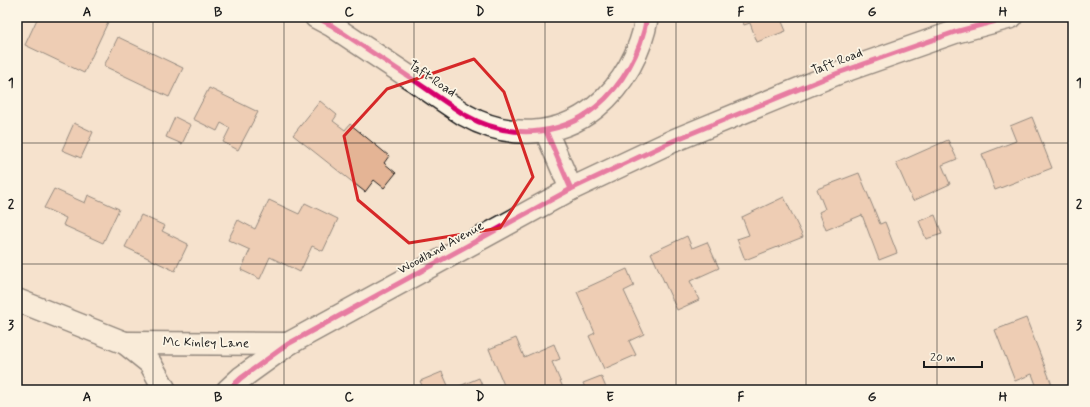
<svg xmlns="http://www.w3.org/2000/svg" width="1090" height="407" font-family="Mynerve,sans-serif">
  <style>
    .building { fill: #e4b495; stroke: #1c1c1c }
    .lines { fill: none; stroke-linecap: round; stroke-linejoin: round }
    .minor-casing { stroke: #1c1c1c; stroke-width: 25 }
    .minor { stroke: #fcf5e5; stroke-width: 22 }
    .cycleway-casing { stroke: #fcf5e5; stroke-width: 8 }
    .cycleway { stroke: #d6006c; stroke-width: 5 }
    .marked { fill: none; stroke: #d62828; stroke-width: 3; stroke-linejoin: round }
    .grid { fill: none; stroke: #1c1c1c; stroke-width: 1; stroke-opacity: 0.55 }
    .labels { text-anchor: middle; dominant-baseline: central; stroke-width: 3.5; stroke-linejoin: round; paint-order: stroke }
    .street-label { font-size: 13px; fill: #1c1c1c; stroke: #fcf5e5 }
    .neatline { fill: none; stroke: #1c1c1c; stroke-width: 1.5 }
    .grid-label { font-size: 13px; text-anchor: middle; font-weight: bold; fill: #1c1c1c }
  </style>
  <rect width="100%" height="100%" fill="#f5e2cd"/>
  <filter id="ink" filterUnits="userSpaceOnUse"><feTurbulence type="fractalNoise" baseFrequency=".025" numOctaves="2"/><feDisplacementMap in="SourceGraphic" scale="8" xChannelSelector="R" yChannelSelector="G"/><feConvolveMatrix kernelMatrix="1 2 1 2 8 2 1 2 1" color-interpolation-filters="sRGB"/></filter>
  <g filter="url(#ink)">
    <g class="building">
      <polygon points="38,17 98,17 108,22 84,73 25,45"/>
      <polygon points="741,17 780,17 786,31 757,42 750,23 744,25"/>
      <polygon points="118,37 183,68 169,97 104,66"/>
      <polygon points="209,88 258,112 238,150 223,142 230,128 221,123 217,131 193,119"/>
      <polygon points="320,101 337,115 333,121 345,130 350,124 389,156 384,163 396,173 384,188 374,180 365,192 293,135"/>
      <polygon points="175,117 191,125 182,144 166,137"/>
      <polygon points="1032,117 1052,168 995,190 982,154 1016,141 1010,126"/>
      <polygon points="74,123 93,132 81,158 62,150"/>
      <polygon points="948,140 957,159 942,165 950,184 913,201 896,163"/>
      <polygon points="859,173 880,224 885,222 897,253 879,260 862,215 826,230 819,212 825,209 817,189"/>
      <polygon points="54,189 85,203 88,195 119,209 103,243 63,225 66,218 44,208"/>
      <polygon points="784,197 803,237 745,260 737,239 749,235 742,217"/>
      <polygon points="269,200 299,214 305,203 338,219 323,251 312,246 300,272 270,257 260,279 241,270 250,250 228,240 238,220 255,229"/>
      <polygon points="141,215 165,226 162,231 188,244 175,271 125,247"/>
      <polygon points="935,215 942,234 926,239 919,221"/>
      <polygon points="687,236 692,248 707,242 719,268 690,281 699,300 677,310 651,253"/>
      <polygon points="627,269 634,286 624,291 644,334 629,341 636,355 604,369 589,336 595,333 577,292"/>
      <polygon points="1026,318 1054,390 1038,390 1032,374 1015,381 995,330"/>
      <polygon points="516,338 524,357 554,344 560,359 552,362 564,390 506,390 489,349"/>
      <polygon points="442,372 450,390 479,378 484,390 424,390 420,381"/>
      <polygon points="601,376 607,390 586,390 583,383"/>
    </g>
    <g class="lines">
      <g class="minor-casing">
        <g id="minor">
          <path d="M316 17 331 25C359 44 387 62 415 81 431 92 448 104 465 115 507 139 558 138 596 107 623 85 641 52 647 17"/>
          <polyline points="546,131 571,189"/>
          <polyline points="17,300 125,343 150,363 165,390"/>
          <polyline points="125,343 288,344"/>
          <polyline points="228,390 241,378 288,344 571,189 675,140 838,73 955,32 1011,17"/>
        </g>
      </g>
      <use href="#minor" class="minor"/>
      <g class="cycleway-casing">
        <g id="cycleway">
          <path d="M316 17 331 25C359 44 387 62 415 81 431 92 448 104 465 115 507 139 558 138 596 107 623 85 641 52 647 17"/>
          <polyline points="546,131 571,189"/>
          <polyline points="228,390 241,378 288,344 571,189 675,140 838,73 955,32 1011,17"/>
        </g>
      </g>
      <use href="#cycleway" class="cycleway"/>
    </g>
  </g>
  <path d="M0 0H1090V407H0ZM474 59 504 92 533 177 500 228 409 243 358 200 344 136 387 89Z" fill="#f5e2cd" fill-opacity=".55" fill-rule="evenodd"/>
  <path class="marked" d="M474 59 504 92 533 177 500 228 409 243 358 200 344 136 387 89Z"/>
  <path class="grid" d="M153 17V390M284 17V390M414 17V390M545 17V390M676 17V390M806 17V390M937 17V390M17 143H1073M17 264H1073"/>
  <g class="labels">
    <g class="street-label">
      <text transform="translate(837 62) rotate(-21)">Taft Road</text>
      <text transform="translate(432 79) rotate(34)">Taft Road</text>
      <text transform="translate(441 248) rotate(-29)">Woodland Avenue</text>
      <text transform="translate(206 343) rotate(1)">Mc Kinley Lane</text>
    </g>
  </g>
  <rect width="1090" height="407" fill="none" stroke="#fcf5e5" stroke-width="44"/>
  <path d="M924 361v6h58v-6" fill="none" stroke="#1c1c1c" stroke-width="2"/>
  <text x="930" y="361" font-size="12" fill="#1c1c1c" stroke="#fcf5e5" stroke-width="3" paint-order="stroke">20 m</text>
  <rect x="22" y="22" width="1046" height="363" class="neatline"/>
  <g class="grid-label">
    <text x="87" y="16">A</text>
    <text x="218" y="16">B</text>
    <text x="349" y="16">C</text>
    <text x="480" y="16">D</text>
    <text x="610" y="16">E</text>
    <text x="741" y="16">F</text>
    <text x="872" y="16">G</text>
    <text x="1003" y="16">H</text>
    <text x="11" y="87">1</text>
    <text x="1079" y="87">1</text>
    <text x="11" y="208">2</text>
    <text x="1079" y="208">2</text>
    <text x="11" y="329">3</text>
    <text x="1079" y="329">3</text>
    <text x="87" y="401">A</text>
    <text x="218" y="401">B</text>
    <text x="349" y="401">C</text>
    <text x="480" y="401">D</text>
    <text x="610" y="401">E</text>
    <text x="741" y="401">F</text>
    <text x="872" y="401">G</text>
    <text x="1003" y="401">H</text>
  </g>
</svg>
